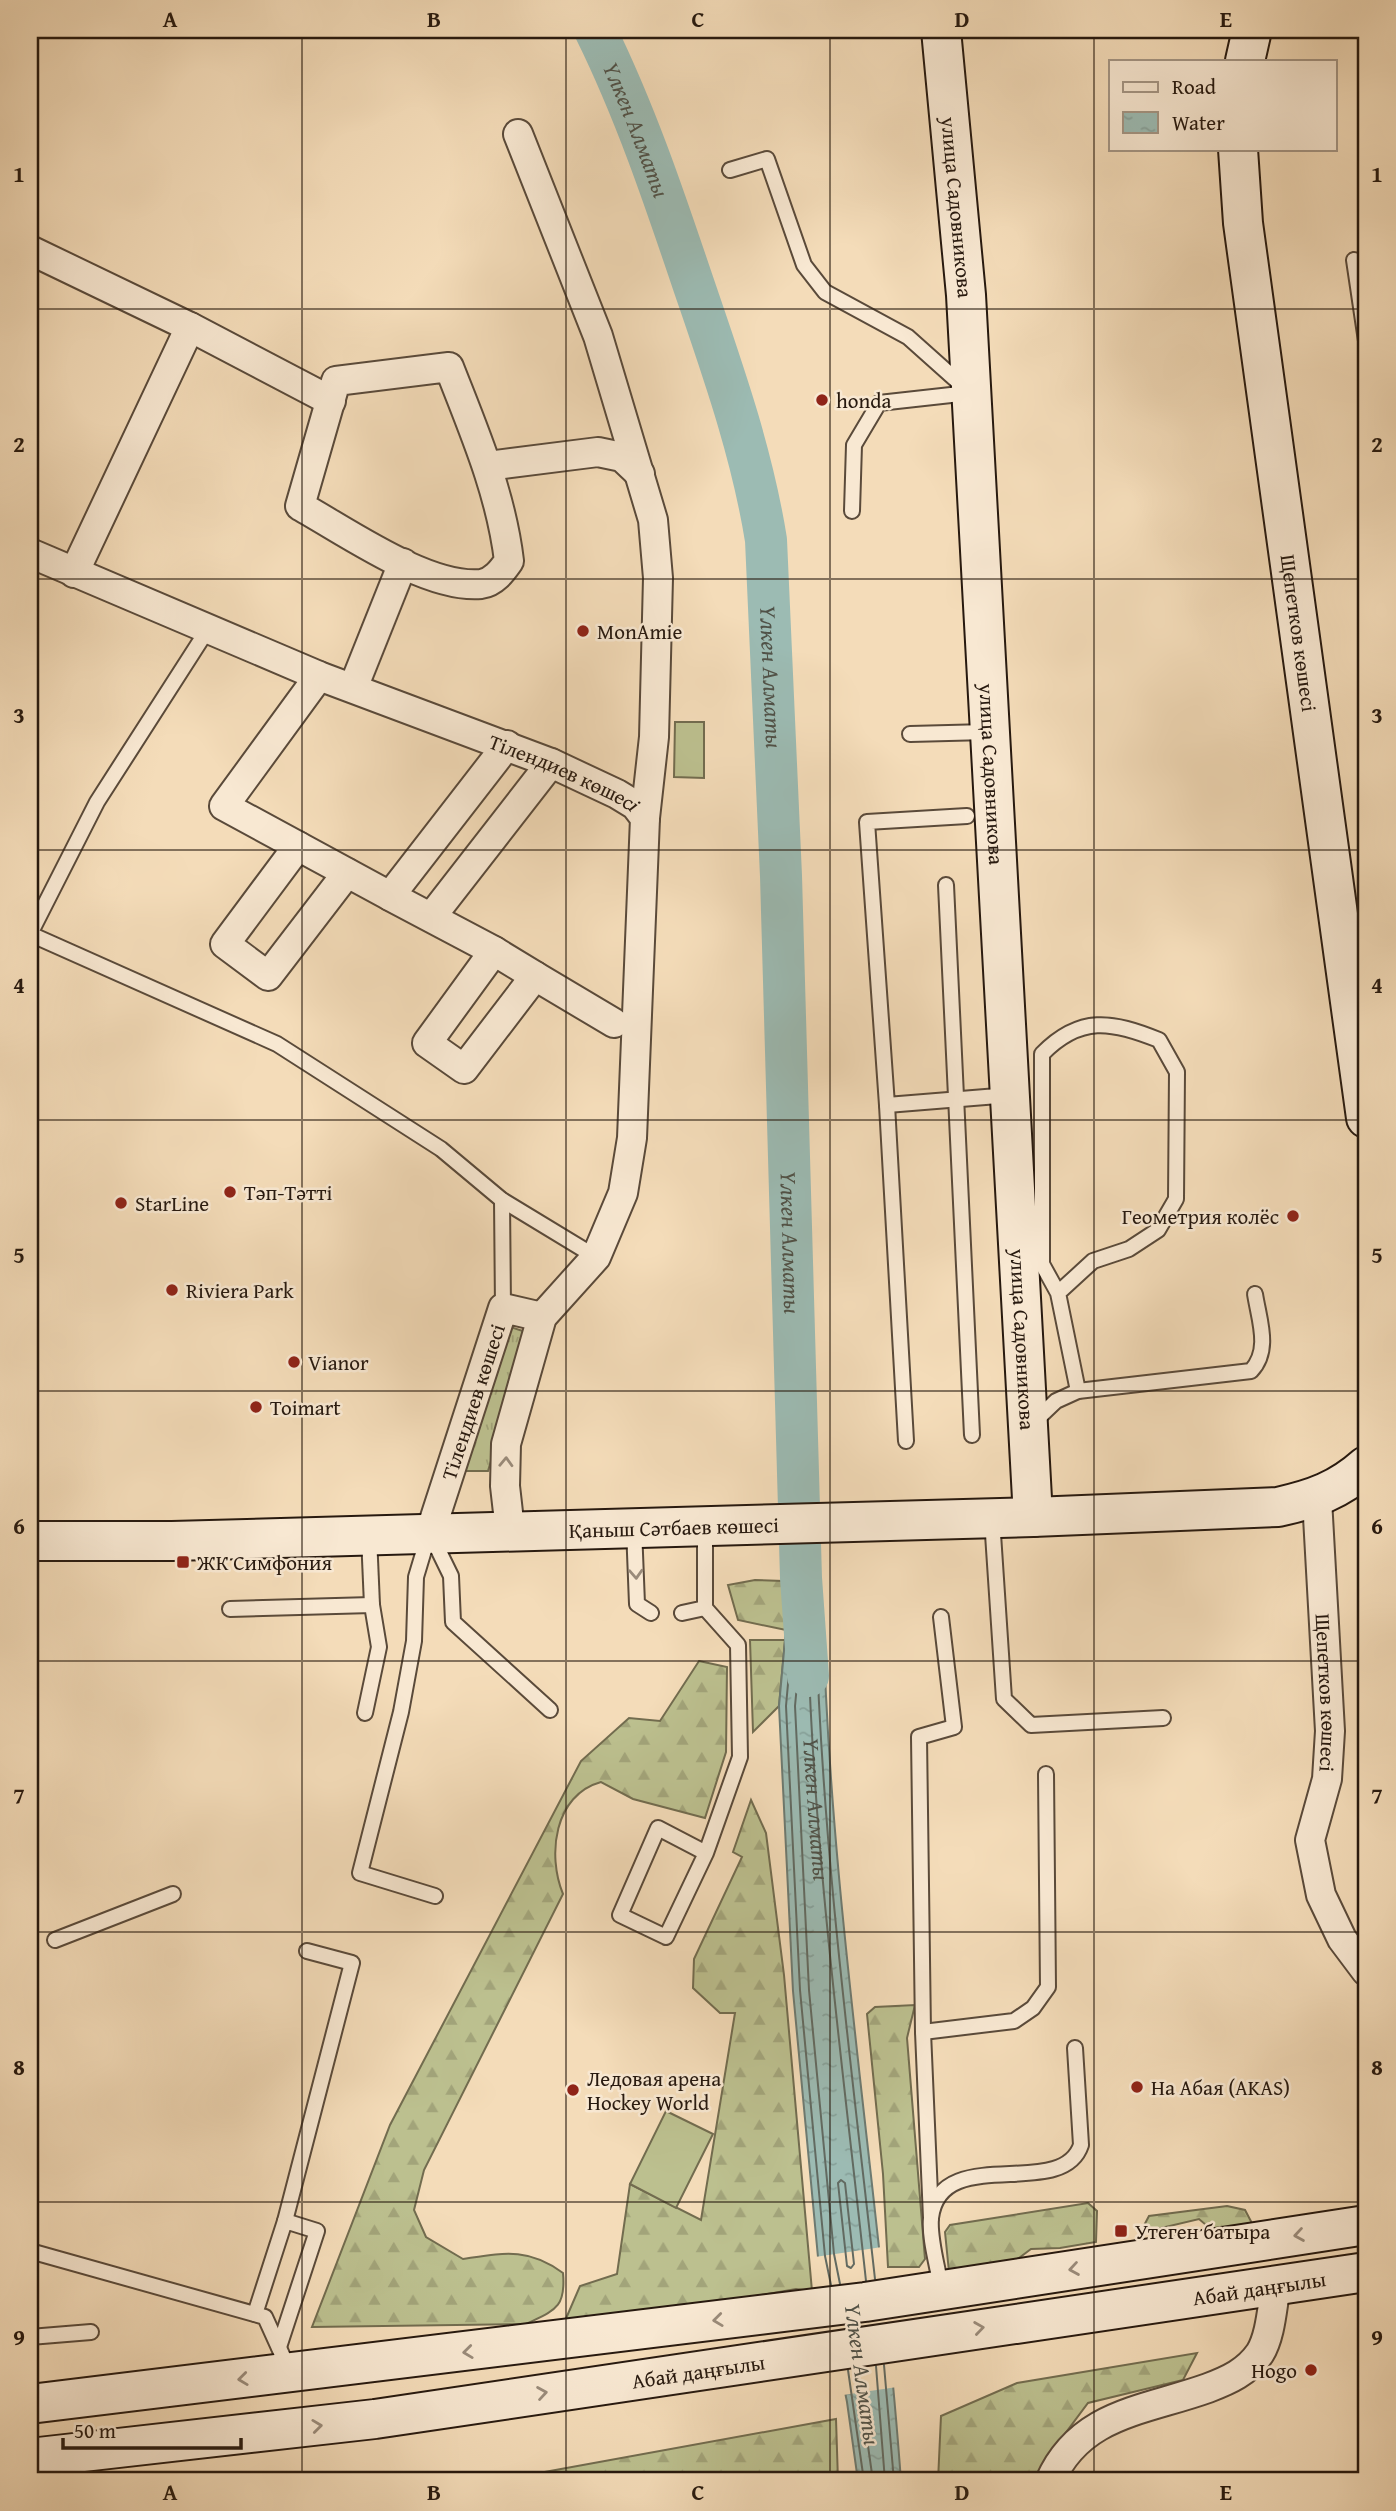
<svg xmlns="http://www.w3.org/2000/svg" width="1396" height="2511" font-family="'Gentium Book Plus',serif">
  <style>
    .grass { fill: url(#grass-tufts); stroke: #726c4f; stroke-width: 2 }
    .forest { fill: url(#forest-firs); stroke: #726c4f; stroke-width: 2 }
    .pitch { fill: #bcc08f; stroke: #726c4f; stroke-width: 2 }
    .water { fill: url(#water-ripples); stroke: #6d7a71; stroke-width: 2 }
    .pier { fill: #f4dcb9 }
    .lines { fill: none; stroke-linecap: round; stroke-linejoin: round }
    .shore { stroke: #626a61; stroke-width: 2 }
    .river { stroke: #9cbbb3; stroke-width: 42 }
    .lane-casing { stroke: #5a4a3a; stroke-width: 18 }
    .street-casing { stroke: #5a4a3a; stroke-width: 32 }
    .secondary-casing { stroke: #27190f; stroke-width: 42 }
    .lane { stroke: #f8e8d2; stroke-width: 14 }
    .street { stroke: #f8e8d2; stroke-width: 28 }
    .secondary { stroke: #f8e8d2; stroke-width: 38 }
    .oneway { stroke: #9a8b7a }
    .grid { fill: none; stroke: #27190f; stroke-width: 2; stroke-opacity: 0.55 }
    .poi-dot { fill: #8f2418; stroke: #f8e8d2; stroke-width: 2.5 }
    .labels { text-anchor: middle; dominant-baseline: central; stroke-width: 5; stroke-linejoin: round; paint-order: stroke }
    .street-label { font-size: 21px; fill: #27190f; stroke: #f8e8d2 }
    .poi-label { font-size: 21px; fill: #27190f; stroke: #f8e8d2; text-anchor: start }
    .water-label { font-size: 23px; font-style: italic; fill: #505248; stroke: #f8e8d2 }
    .neatline { fill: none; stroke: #27190f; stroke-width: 2.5 }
    .grid-label { font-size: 23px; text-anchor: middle; font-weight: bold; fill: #27190f }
  </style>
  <defs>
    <pattern id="grass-tufts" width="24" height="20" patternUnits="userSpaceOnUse" patternTransform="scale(1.75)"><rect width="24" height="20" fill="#bcc08f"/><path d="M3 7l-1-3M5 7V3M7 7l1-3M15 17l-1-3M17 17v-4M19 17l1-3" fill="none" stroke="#a2a47a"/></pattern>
    <pattern id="forest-firs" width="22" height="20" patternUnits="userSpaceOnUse" patternTransform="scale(1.75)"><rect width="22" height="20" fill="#bcc08f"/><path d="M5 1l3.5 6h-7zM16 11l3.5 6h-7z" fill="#a2a47a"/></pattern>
    <pattern id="water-ripples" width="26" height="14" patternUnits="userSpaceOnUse" patternTransform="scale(1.75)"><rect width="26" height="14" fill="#9cbbb3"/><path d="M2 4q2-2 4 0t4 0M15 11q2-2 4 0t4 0" fill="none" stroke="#86a099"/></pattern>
  </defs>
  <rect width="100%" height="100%" fill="#f4dcb9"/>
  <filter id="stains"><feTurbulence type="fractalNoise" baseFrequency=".00286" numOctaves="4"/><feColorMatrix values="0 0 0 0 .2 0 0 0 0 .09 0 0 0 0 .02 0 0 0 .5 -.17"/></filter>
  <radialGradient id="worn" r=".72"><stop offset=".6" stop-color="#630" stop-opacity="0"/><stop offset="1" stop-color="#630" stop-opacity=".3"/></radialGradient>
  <polygon class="grass" points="507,1326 529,1333 488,1471 463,1471"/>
  <g class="forest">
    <polygon points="755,1580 783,1581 786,1630 738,1620 728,1585"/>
    <polygon points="750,1640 785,1640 779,1706 753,1732"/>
    <path d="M699 1661 727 1667 726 1752 705 1818 633 1799 601 1782C554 1795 547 1855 563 1894L424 2170 414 2210 426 2237 463 2259C503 2253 528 2247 563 2273 566 2308 555 2310 526 2324L312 2327 390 2125 581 1761 629 1718 660 1721Z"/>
    <polygon points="751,1800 766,1833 784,1975 812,2291 796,2289 561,2330 580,2286 617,2274 630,2184 701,2220 735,2013 720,2013 693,1988 694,1959 742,1857 733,1852"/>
    <polygon points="915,2005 907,2038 925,2259 919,2267 888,2267 883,2174 867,2014 875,2007"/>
    <polygon points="1088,2203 1097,2211 1096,2242 1060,2248 1031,2249 1011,2264 949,2272 945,2232 950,2225"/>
    <polygon points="1227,2206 1245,2210 1254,2227 1219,2236 1199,2219 1140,2233 1149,2216"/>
    <polygon points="1197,2353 1183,2380 1088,2403 1044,2462 1040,2481 938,2481 941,2416 1017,2383"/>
    <polygon points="836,2419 838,2481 486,2481 528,2475"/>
  </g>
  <g class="pitch">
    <polygon points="675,722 704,722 704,778 674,777"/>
    <polygon points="666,2111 713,2134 676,2208 630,2184"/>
  </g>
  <path class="water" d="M823 1616C830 1906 880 2193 901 2481H858L847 2402 818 2257 793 1991 779 1706 787 1618Z"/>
  <polygon class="pier" points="882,2247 897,2387 843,2395 815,2257"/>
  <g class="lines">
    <g class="shore">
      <polygon points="841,2180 845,2183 854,2264 851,2268 847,2266 838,2183"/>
      <path id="s1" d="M840 2284 834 2254 809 1990 795 1706 801 1642 804 1639 808 1642C814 1855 843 2069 866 2281"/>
      <path d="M831 2285 825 2256 800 1990 786 1706 793 1628 796 1625 813 1624 816 1627C822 1845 851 2063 875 2279"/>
      <polyline points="884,2365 894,2481"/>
      <polyline points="876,2366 885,2481"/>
      <polyline points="857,2369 873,2481"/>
      <polyline points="848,2370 864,2481"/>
    </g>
    <path class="river" id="s2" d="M595 30C635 111 664 197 693 283 722 368 752 452 766 540L781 876 801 1578 808 1676"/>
    <g class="lane-casing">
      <g id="lane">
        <polyline points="730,170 767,159 804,265 825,292 908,337 964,387"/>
        <polyline points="1354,260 1366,341"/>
        <polyline points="852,511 854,445 879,403 969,393"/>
        <polyline points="208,629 97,802 30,934 277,1044 441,1149 502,1200 596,1257"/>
        <polyline points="910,734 987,732"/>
        <polyline points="967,816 867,822 887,1105 1010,1095"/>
        <polyline points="946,885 972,1435"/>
        <polyline points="887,1105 906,1441"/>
        <polyline points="502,1200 503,1308"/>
        <path d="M1058 1293 1093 1261 1129 1249 1158 1230 1176 1199 1177 1072 1159 1040C1112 1021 1080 1015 1042 1054V1264L1058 1293 1078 1391"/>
        <path d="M1035 1421 1056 1401 1078 1391 1251 1371C1271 1350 1259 1320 1255 1294"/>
        <polyline points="992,1519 1004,1699 1031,1725 1163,1718"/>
        <polyline points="634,1528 637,1604 651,1613"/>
        <polyline points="369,1536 372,1605"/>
        <polyline points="428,1537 416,1577 414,1641 401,1712 360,1873 435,1896"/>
        <polyline points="432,1537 451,1576 453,1622 550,1710"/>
        <polyline points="705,1608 738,1645 740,1757 706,1853 666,1937 620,1915 658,1828 706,1853"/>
        <polyline points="230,1609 372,1605 379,1647 365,1713"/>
        <polyline points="682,1613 705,1608 705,1527"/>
        <polyline points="55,1940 173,1894"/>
        <polyline points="923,2032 1014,2021 1033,2008 1048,1987 1046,1774"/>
        <polyline points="931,2218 923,2032 919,1737 954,1727 941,1617"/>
        <polyline points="285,2221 352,1963 307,1951"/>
        <polyline points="30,2251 265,2317 289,2370"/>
        <path d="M941 2288C938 2267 929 2239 931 2218 940 2142 1062 2202 1081 2145L1075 2048"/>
        <polyline points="255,2314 285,2221 317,2231 279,2347"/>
        <polyline points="30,2337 91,2332"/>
      </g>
    </g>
    <g class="street-casing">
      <g id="street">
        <polyline points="518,134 598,336 653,520 658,578 654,737 645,818"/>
        <polyline points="30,250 190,327 331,401"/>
        <path d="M449 367C474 431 501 493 509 561 502 571 494 582 481 584 427 589 347 532 300 506L336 381Z"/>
        <polyline points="488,466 598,452 622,457 640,474"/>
        <path id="s3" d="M30 553 319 676 551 763 617 794 635 805 645 818 632 1138 623 1193 596 1257 542 1317 506 1444 505 1486 510 1530"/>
        <polyline points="74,573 190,327"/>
        <polyline points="319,676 224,806 390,896 507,745"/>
        <polyline points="353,688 403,563"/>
        <polyline points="298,846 225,944 268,976 347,873"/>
        <polyline points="390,896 494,951 427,1043 464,1069 535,976 614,1023"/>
        <polyline points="432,916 551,763"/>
        <polyline points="494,951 535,976"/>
        <path id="s4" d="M1317 1499 1330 1731 1327 1779 1310 1840 1321 1895 1342 1939 1366 1971"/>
        <path id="s5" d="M430 1533 503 1308 542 1317"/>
        <path d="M1050 2481C1080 2413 1144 2411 1208 2388 1229 2380 1247 2372 1260 2353 1271 2335 1272 2306 1276 2286"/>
      </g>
    </g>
    <g class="secondary-casing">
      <g id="secondary">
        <path id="s6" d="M941 30 966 295 1033 1517"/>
        <polyline points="1245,61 1252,30"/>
        <path id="s7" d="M1238 149 1243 223 1366 1118"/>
        <path id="s8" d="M30 1541H172L1033 1517 1278 1507C1314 1499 1339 1490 1366 1466"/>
        <polyline points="30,2404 865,2302 1366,2225"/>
        <path id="s9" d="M30 2458 375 2419 1366 2272"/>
      </g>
    </g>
    <use href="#lane" class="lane"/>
    <use href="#street" class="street"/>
    <use href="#secondary" class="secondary"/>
  </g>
  <defs><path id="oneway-chevron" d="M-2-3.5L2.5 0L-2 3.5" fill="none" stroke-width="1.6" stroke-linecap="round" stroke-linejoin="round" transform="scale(1.75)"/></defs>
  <g class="oneway">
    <use href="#oneway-chevron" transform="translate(506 1462) rotate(-88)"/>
    <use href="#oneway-chevron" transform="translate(636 1574) rotate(87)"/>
    <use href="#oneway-chevron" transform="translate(1299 2235) rotate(171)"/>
    <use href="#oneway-chevron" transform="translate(1074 2269) rotate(171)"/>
    <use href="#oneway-chevron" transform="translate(718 2320) rotate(173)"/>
    <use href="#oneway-chevron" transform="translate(979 2328) rotate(-8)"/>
    <use href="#oneway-chevron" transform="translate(468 2352) rotate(173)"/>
    <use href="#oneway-chevron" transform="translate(243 2379) rotate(173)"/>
    <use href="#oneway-chevron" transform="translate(542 2393) rotate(-9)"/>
    <use href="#oneway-chevron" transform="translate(317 2426) rotate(-7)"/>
  </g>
  <path class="grid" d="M302 30V2481M566 30V2481M830 30V2481M1094 30V2481M30 309H1366M30 579H1366M30 850H1366M30 1120H1366M30 1391H1366M30 1661H1366M30 1932H1366M30 2202H1366"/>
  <g class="poi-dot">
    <circle cx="822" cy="400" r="7"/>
    <circle cx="583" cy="631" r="7"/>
    <circle cx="230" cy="1192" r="7"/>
    <circle cx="121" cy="1203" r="7"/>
    <circle cx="1293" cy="1216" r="7"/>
    <circle cx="172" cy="1290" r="7"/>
    <circle cx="294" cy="1362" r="7"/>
    <circle cx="256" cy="1407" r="7"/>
    <rect x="176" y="1555" width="14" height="14" rx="3.5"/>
    <circle cx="1137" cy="2087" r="7"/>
    <circle cx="573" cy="2090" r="7"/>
    <rect x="1114" y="2224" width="14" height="14" rx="3.5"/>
    <circle cx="1311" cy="2370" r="7"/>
  </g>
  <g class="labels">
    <g class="street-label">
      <text stroke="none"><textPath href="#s6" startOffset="178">улица Садовникова</textPath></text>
      <text stroke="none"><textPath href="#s7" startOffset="488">Щепетков көшесі</textPath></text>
      <text stroke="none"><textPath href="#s6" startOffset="746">улица Садовникова</textPath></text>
      <text stroke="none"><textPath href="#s3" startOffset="578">Тілендиев көшесі</textPath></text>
      <text stroke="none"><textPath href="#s6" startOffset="1312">улица Садовникова</textPath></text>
      <text stroke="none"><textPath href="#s5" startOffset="138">Тілендиев көшесі</textPath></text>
      <text stroke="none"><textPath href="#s8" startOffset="644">Қаныш Сәтбаев көшесі</textPath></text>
      <text stroke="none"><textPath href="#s4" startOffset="194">Щепетков көшесі</textPath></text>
      <text stroke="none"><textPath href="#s9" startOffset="1241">Абай даңғылы</textPath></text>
      <text stroke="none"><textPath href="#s9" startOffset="674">Абай даңғылы</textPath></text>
    </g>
    <g class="poi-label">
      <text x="836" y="400">honda</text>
      <text x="597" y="631">MonAmie</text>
      <text x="244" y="1192">Тәп-Тәтті</text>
      <text x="135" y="1203">StarLine</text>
      <text x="1279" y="1216" text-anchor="end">Геометрия колёс</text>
      <text x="186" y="1290">Riviera Park</text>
      <text x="308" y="1362">Vianor</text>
      <text x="270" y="1407">Toimart</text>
      <text x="197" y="1562">ЖК Симфония</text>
      <text x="587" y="2078">Ледовая арена<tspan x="587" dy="24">Hockey World</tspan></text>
      <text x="1151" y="2087">На Абая (AKAS)</text>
      <text x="1135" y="2231">Утеген батыра</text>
      <text x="1297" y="2370" text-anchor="end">Hogo</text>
    </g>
    <g class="water-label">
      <text stroke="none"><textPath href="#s2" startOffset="108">Үлкен Алматы</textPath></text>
      <text stroke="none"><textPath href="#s2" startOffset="676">Үлкен Алматы</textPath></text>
      <text stroke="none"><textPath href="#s2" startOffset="1242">Үлкен Алматы</textPath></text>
      <text stroke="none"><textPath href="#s1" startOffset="821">Үлкен Алматы</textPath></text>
      <text transform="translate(863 2374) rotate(82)">Үлкен Алматы</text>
    </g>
  </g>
  <rect width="1396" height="2511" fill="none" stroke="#f4dcb9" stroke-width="77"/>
  <rect x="1109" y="60" width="228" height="91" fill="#f8e8d2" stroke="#a49584" stroke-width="2"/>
  <rect x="1123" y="82" width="35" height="10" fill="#f8e8d2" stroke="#a49584" stroke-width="2"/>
  <text x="1172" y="94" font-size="21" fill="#27190f">Road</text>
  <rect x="1123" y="112" width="35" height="21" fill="url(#water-ripples)" stroke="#a49584" stroke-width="2"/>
  <text x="1172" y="130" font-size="21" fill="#27190f">Water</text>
  <path d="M63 2438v10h178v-10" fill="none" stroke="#27190f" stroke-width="3.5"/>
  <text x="74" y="2438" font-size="21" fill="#27190f" stroke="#f8e8d2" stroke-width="5" paint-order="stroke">50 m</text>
  <rect x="38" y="38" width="1320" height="2434" class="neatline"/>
  <g class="grid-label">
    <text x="170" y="27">A</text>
    <text x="434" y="27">B</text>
    <text x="698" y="27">C</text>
    <text x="962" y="27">D</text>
    <text x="1226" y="27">E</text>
    <text x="19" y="182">1</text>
    <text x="1377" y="182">1</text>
    <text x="19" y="452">2</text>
    <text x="1377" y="452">2</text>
    <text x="19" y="723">3</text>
    <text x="1377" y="723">3</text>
    <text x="19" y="993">4</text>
    <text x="1377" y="993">4</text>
    <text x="19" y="1263">5</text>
    <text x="1377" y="1263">5</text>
    <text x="19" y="1534">6</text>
    <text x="1377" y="1534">6</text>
    <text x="19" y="1804">7</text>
    <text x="1377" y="1804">7</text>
    <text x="19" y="2075">8</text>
    <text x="1377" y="2075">8</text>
    <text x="19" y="2345">9</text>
    <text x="1377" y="2345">9</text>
    <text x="170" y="2500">A</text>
    <text x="434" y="2500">B</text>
    <text x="698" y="2500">C</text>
    <text x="962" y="2500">D</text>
    <text x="1226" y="2500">E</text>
  </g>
  <rect width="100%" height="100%" filter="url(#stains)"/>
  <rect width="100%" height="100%" fill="url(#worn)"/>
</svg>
